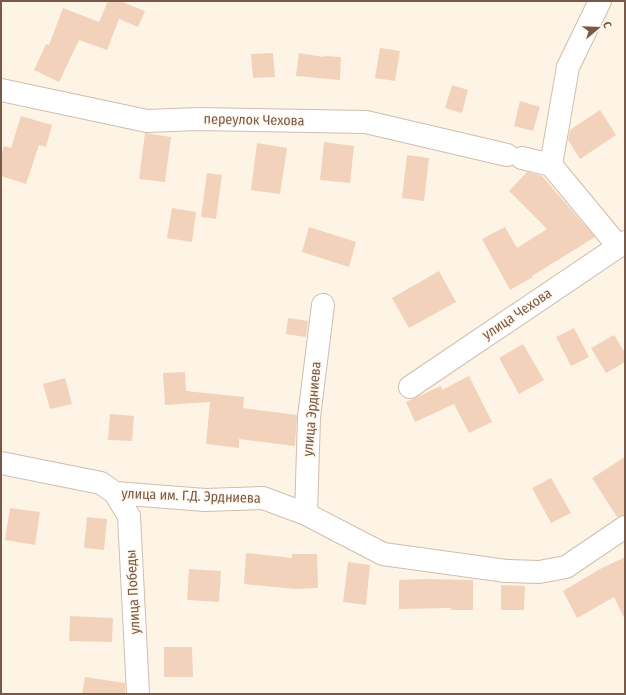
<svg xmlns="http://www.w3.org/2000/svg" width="626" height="695" font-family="'Fira Sans Condensed',sans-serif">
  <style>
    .building { fill: #f3d2bb }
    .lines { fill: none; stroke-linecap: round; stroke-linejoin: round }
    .minor-casing { stroke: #d1bdad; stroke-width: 24 }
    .tertiary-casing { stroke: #d1bdad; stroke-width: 24 }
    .minor { stroke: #fff; stroke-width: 22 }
    .tertiary { stroke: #fff; stroke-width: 22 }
    .labels { text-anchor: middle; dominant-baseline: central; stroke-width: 3; stroke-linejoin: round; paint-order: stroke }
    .street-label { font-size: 14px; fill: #775949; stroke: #fff7ec }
  </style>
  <rect width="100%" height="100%" fill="#fdf4e5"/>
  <g class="building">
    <polygon points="108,1 120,1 145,11 138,27 119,19 107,50 79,40 59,82 34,70 46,44 49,45 63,8 99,22"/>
    <polygon points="380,48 400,51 395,81 375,78"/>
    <polygon points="273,53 275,77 253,78 251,54"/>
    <polygon points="299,53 324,57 325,56 341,57 340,80 296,76"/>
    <polygon points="452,85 468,90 462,113 445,108"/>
    <polygon points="520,101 540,107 533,131 514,126"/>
    <polygon points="600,110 616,135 580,159 568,140 570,130"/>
    <polygon points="21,116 52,125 46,147 39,145 26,184 1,176 1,156 4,146 11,148"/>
    <polygon points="145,133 171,137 165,182 139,179"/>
    <polygon points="324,142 354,146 350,183 320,180"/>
    <polygon points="257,143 287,148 280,194 251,190"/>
    <polygon points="407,155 429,158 424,201 402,198"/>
    <polygon points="527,172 542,176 595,237 532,276 533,277 510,290 482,239 505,227 517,248 547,229 509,191"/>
    <polygon points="207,173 222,175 216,219 201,217"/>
    <polygon points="172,208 196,212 192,242 167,238"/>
    <polygon points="309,227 356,242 349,267 302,252"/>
    <polygon points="439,271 456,302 409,328 392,298"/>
    <polygon points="288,318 308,321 306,337 286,334"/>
    <polygon points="574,328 589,357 571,366 556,337"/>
    <polygon points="614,335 625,353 625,362 606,373 591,348"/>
    <polygon points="523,344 544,380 519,394 499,358"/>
    <polygon points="185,372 186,391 244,397 243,408 297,415 295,446 239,439 239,448 206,444 210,402 165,405 163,373"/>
    <polygon points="469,376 492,422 469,433 454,404 415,422 406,402 441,386 442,390"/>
    <polygon points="65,378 72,404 50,409 43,384"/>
    <polygon points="110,414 134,416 132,441 108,440"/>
    <polygon points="625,457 625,515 617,517 592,478"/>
    <polygon points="551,478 571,513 551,523 532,488"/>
    <polygon points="10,508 40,512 35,545 5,540"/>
    <polygon points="87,517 107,519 104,550 84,548"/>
    <polygon points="246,553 292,558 292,554 317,554 318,588 295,589 244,584"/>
    <polygon points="625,557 625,620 614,597 577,618 563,591 600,569"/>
    <polygon points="348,562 370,565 366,605 343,602"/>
    <polygon points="189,569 221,571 219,602 187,600"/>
    <polygon points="425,579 473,580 473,610 451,610 451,608 399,609 399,580"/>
    <polygon points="501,585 525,586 524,610 501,610"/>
    <polygon points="70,616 113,618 112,642 69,641"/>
    <polygon points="164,647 192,647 193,677 164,677"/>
    <polygon points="85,677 125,683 125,694 82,694"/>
  </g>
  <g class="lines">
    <g class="minor-casing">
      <g id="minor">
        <polyline points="1,90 147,121 197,119 366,122 507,155"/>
        <polyline points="522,158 551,165 618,246"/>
        <polyline points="551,165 568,67 600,1"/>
        <polyline points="410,387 625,242"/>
        <polyline points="115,493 205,500 263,498 306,514 383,554 506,571 539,572 566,567 625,527"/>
        <polyline points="306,514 309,417 323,305"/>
      </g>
    </g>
    <g class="tertiary-casing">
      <polyline id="tertiary" points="1,463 101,483 115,493 129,516 138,694"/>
    </g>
    <use href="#minor" class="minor"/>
    <use href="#tertiary" class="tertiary"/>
  </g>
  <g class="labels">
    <g class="street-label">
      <text transform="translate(254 120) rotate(1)">переулок Чехова</text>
      <text transform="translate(517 314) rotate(-34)">улица Чехова</text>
      <text transform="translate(312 409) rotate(-85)">улица Эрдниева</text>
      <text transform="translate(191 496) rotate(2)">улица им. Г.Д. Эрдниева</text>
      <text transform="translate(133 592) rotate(-93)">улица Победы</text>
    </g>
  </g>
  <rect width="626" height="695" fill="none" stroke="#775949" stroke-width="4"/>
  <g transform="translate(598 28) rotate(71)" stroke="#fff7ec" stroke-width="3" paint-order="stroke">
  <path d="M0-3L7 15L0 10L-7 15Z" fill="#775949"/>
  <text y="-6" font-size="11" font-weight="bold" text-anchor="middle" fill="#775949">С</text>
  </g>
</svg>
